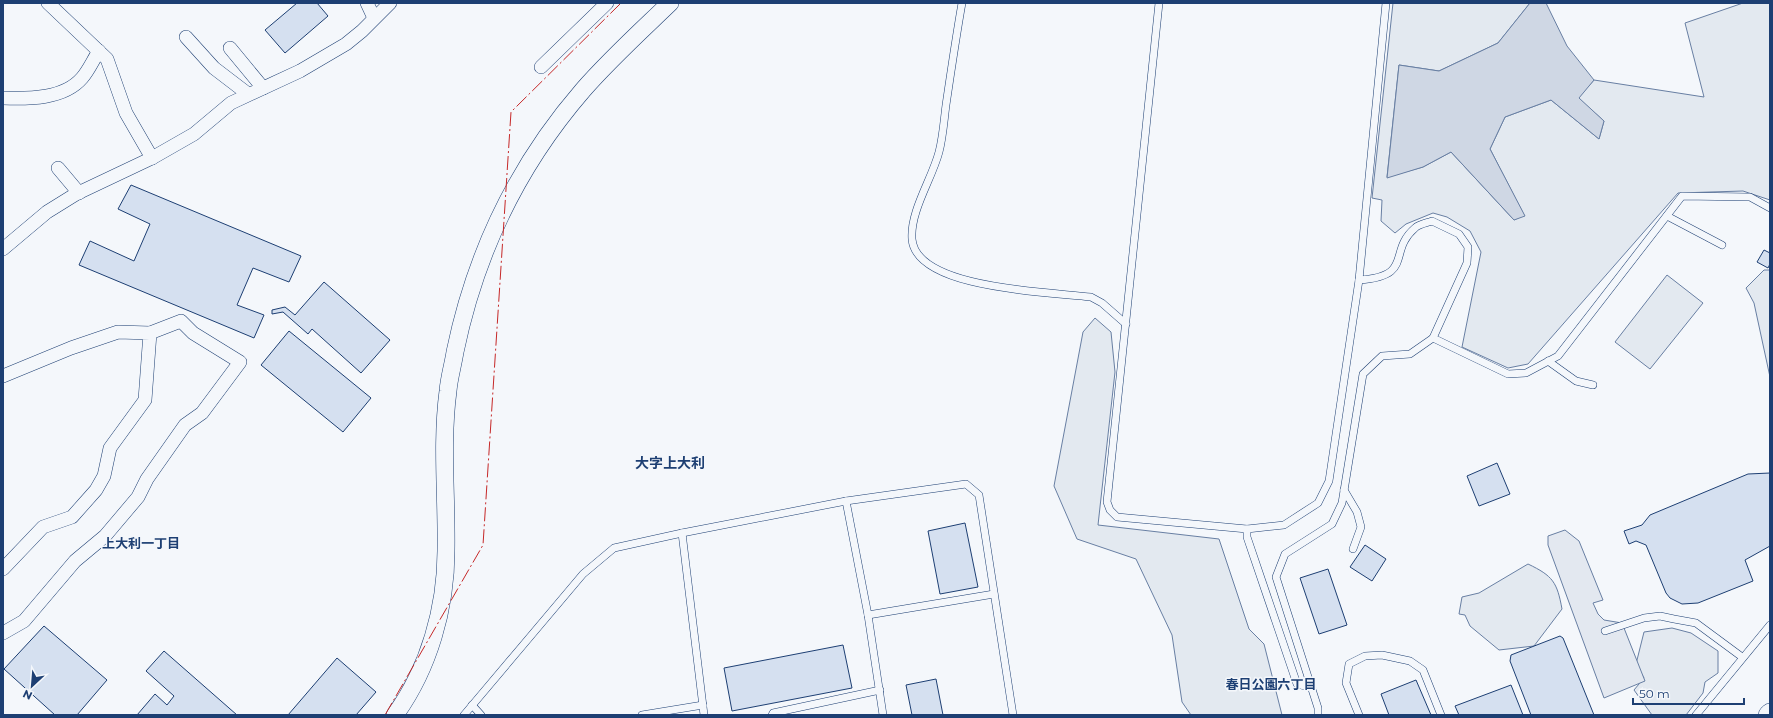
<svg xmlns="http://www.w3.org/2000/svg" width="1773" height="718" font-family="Montserrat,'Noto Sans JP',sans-serif">
  <style>
    .green { fill: #e3e9f0; stroke: #687fa3 }
    .parking { fill: #e3e8f0; stroke: #687fa3 }
    .water { fill: #cfd7e4; stroke: #687fa3 }
    .building { fill: #d5e0f0; stroke: #1d3f73 }
    .lines { fill: none; stroke-linecap: round; stroke-linejoin: round }
    .service-casing { stroke: #1d3f73; stroke-width: 8 }
    .minor-casing { stroke: #1d3f73; stroke-width: 14 }
    .tertiary-casing { stroke: #1d3f73; stroke-width: 18 }
    .secondary-casing { stroke: #1d3f73; stroke-width: 20 }
    .service { stroke: #f4f7fb; stroke-width: 7 }
    .minor { stroke: #f4f7fb; stroke-width: 13 }
    .tertiary { stroke: #f4f7fb; stroke-width: 17 }
    .secondary { stroke: #f4f7fb; stroke-width: 19 }
    .power { stroke: #c62828; stroke-width: 1; stroke-dasharray: 14 3 2 3; stroke-linecap: butt }
    .labels { text-anchor: middle; dominant-baseline: central; stroke-width: 3; stroke-linejoin: round; paint-order: stroke }
    .neighbourhood-label { font-size: 13px; font-weight: bold; fill: #1d3f73; stroke: #f4f7fb }
    .quarter-label { font-size: 14px; font-weight: bold; fill: #1d3f73; stroke: #f4f7fb }
  </style>
  <rect width="100%" height="100%" fill="#f4f7fb"/>
  <g class="green">
    <polygon points="1393,3 1530,3 1498,43 1439,71 1399,65 1387,177 1423,167 1451,152 1514,220 1524,215 1490,149 1505,117 1551,100 1599,139 1604,121 1578,98 1594,80 1704,97 1685,23 1743,3 1770,3 1770,200 1743,191 1678,193 1528,364 1508,368 1462,347 1481,252 1470,231 1447,217 1433,213 1406,224 1395,233 1381,221 1382,200 1372,198"/>
    <polygon points="1764,270 1770,270 1770,377 1754,303 1746,288"/>
    <polygon points="1667,275 1703,303 1650,369 1615,342"/>
    <polygon points="1095,318 1111,332 1115,372 1098,525 1219,539 1249,629 1264,644 1282,715 1191,715 1182,702 1172,635 1136,559 1077,539 1054,486 1083,332"/>
    <path d="M1528 564C1553 576 1557 582 1562 609L1534 646 1499 650 1470 626 1465 615 1459 614 1462 597 1479 593Z"/>
    <polygon points="1672,628 1691,633 1718,651 1718,673 1705,682 1703,693 1686,715 1652,715 1634,690 1644,678 1636,664 1644,632"/>
  </g>
  <polygon class="parking" points="1565,530 1579,541 1603,600 1593,603 1598,614 1604,620 1622,623 1645,681 1604,698 1548,545 1548,536"/>
  <polygon class="water" points="1530,3 1546,3 1567,46 1594,80 1579,98 1604,121 1599,139 1551,100 1505,117 1490,149 1525,216 1514,220 1451,152 1423,167 1387,178 1399,65 1439,71 1498,43"/>
  <g class="building">
    <polygon points="297,3 317,3 328,16 285,53 265,30"/>
    <polygon points="131,185 301,256 289,282 253,268 237,305 264,315 254,338 79,265 90,241 134,261 150,224 118,209"/>
    <polygon points="1764,250 1770,253 1770,264 1768,268 1757,262"/>
    <polygon points="324,282 390,340 361,373 312,329 308,334 283,312 272,314 272,310 285,307 295,315"/>
    <polygon points="289,331 371,398 343,432 261,365"/>
    <polygon points="1497,463 1510,494 1479,506 1467,476"/>
    <polygon points="1770,473 1770,546 1745,560 1753,581 1698,603 1682,604 1670,598 1666,593 1646,545 1636,541 1629,544 1624,531 1642,525 1650,515 1748,474"/>
    <polygon points="965,523 978,587 940,594 928,531"/>
    <polygon points="1365,545 1386,559 1372,581 1350,567"/>
    <polygon points="1328,569 1347,625 1319,634 1300,578"/>
    <polygon points="44,626 107,680 77,715 55,715 4,669"/>
    <polygon points="1560,636 1563,638 1594,715 1531,715 1510,661 1511,655"/>
    <polygon points="843,645 852,688 732,711 724,668"/>
    <polygon points="164,651 237,715 137,715 155,694 167,705 174,696 146,671"/>
    <polygon points="337,658 376,692 356,715 288,715"/>
    <polygon points="936,679 943,715 912,715 906,685"/>
    <polygon points="1416,680 1431,715 1389,715 1381,694"/>
    <polygon points="1511,685 1523,715 1459,715 1455,706"/>
  </g>
  <g class="lines">
    <g class="service-casing">
      <g id="service">
        <path d="M962 3C956 37 951 71 946 105 944 120 943 137 939 152 932 179 910 211 912 239 916 290 1053 292 1091 297L1102 303 1126 324"/>
        <polyline points="1159,3 1107,502 1110,510 1117,517 1247,529 1284,525 1318,503 1329,481 1359,280"/>
        <path d="M1386 3 1359 280C1415 276 1387 252 1415 228 1419 224 1427 223 1432 221L1459 234 1468 247 1467 263 1433 338 1508 374 1526 373 1558 356 1682 196 1750 197 1770 208"/>
        <polyline points="1667,216 1722,245"/>
        <polyline points="1548,361 1576,381 1593,385"/>
        <polyline points="1344,490 1357,512 1361,527 1353,549"/>
        <polyline points="846,501 868,615 883,715"/>
        <polyline points="1247,529 1247,537 1297,684 1312,688"/>
        <polyline points="682,533 704,715"/>
        <polyline points="868,615 994,594"/>
        <polyline points="1605,631 1644,618 1660,616 1674,619 1696,623 1742,657"/>
        <polyline points="472,705 481,715"/>
        <polyline points="464,715 583,574 614,548 682,533 846,501 966,484 979,495 1013,715"/>
        <polyline points="642,715 703,705"/>
        <polyline points="772,715 773,713 880,690"/>
        <polyline points="1318,715 1318,708 1276,577 1285,554 1332,524 1342,503 1363,374 1382,356 1410,354 1433,338"/>
        <polyline points="1359,715 1346,683 1349,664 1365,656 1382,655 1410,661 1423,670 1441,715"/>
        <polyline points="1696,715 1770,625"/>
      </g>
    </g>
    <g class="minor-casing">
      <g id="minor">
        <polyline points="48,3 107,59 126,113 152,158"/>
        <polyline points="367,3 374,18"/>
        <polyline points="186,37 214,68 248,94"/>
        <polyline points="230,48 263,88"/>
        <polyline points="541,67 607,3"/>
        <path d="M3 98C29 99 64 99 82 78 89 70 93 60 99 51"/>
        <polyline points="58,168 79,193"/>
        <polyline points="3,249 47,212 76,194 152,158 194,134 231,103 300,71 346,44 362,31 390,3"/>
        <polyline points="3,376 71,348 118,332 150,333 145,400 110,448 104,476 96,490 72,517 43,527 3,569"/>
        <polyline points="3,633 24,621 75,561 105,536 138,497 147,479 185,425 202,413 240,362 193,333 181,321 150,333"/>
      </g>
    </g>
    <g class="tertiary-casing">
      <path id="tertiary" d="M395 715C429 668 446 608 446 551 447 497 441 444 448 391 449 378 453 365 455 352 475 255 518 165 583 90 610 59 641 31 670 3"/>
    </g>
    <g class="secondary-casing">
      <polyline id="secondary" points="1768,715 1770,713"/>
    </g>
    <use href="#service" class="service"/>
    <use href="#minor" class="minor"/>
    <use href="#tertiary" class="tertiary"/>
    <use href="#secondary" class="secondary"/>
    <polyline class="power" points="385,715 483,545 511,112 621,3"/>
  </g>
  <g class="labels">
    <g class="neighbourhood-label">
      <text x="141" y="543">上大利一丁目</text>
      <text x="1271" y="684">春日公園六丁目</text>
    </g>
    <g class="quarter-label">
      <text x="670" y="463">大字上大利</text>
    </g>
  </g>
  <rect width="1773" height="718" fill="none" stroke="#1d3f73" stroke-width="8"/>
  <g transform="translate(32 686) rotate(206)" stroke="#f4f7fb" stroke-width="3" paint-order="stroke">
  <path d="M0-3L7 15L0 10L-7 15Z" fill="#1d3f73"/>
  <text y="-6" font-size="11" font-weight="bold" text-anchor="middle" fill="#1d3f73">N</text>
  </g>
  <path d="M1633 698v6h111v-6" fill="none" stroke="#1d3f73" stroke-width="2"/>
  <text x="1639" y="698" font-size="12" fill="#1d3f73" stroke="#f4f7fb" stroke-width="3" paint-order="stroke">50 m</text>
</svg>
